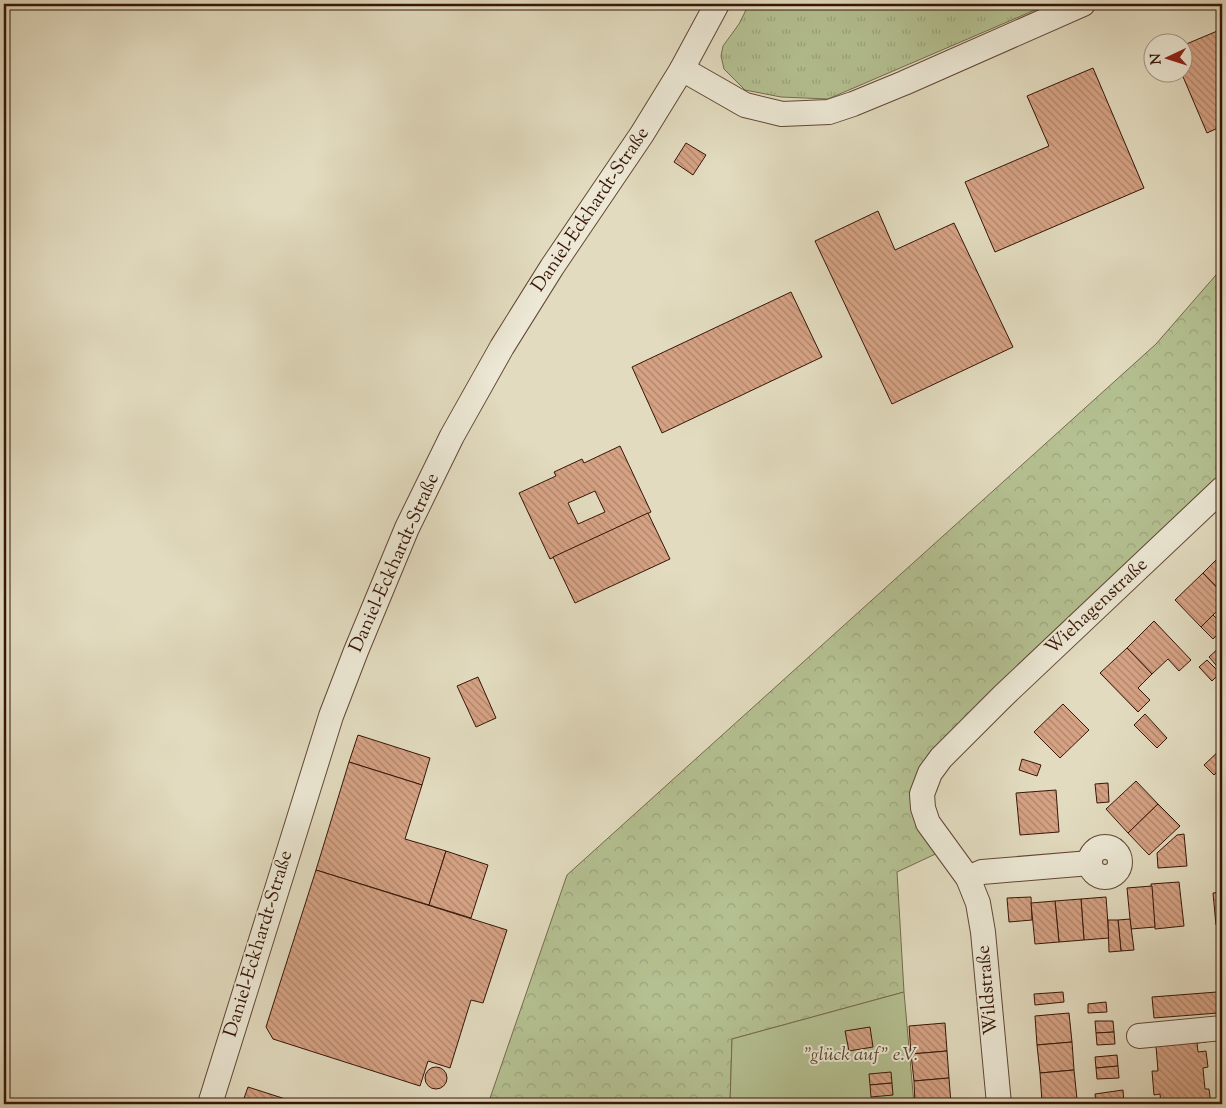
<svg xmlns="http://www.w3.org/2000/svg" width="1226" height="1108" font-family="'Sorts Mill Goudy',serif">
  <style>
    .grass { fill: url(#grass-tufts); stroke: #766b4c }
    .forest { fill: url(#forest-crowns); stroke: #766b4c }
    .green { fill: #b4c091; stroke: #766b4c }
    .building { fill: url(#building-back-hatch); stroke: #371607; fill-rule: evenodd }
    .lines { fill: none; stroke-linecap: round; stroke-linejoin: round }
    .minor-casing { stroke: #624735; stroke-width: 26 }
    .minor { stroke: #ece8d5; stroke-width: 24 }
    .labels { text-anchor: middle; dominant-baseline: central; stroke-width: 4; stroke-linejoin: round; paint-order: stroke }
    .street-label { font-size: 19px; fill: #371607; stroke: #ece8d5 }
    .park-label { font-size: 19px; font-style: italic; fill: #5c4930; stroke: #ece8d5 }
  </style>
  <defs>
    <pattern id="grass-tufts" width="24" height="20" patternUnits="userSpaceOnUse" patternTransform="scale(1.25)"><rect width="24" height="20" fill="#b4c091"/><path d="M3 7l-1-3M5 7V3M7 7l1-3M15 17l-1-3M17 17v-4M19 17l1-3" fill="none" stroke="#9ba47c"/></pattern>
    <pattern id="forest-crowns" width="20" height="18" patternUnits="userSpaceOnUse" patternTransform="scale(1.25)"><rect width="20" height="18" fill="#b4c091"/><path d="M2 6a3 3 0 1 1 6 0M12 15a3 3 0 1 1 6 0" fill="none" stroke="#9ba47c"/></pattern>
    <pattern id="building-back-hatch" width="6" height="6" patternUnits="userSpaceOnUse" patternTransform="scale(1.25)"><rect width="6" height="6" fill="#d5a284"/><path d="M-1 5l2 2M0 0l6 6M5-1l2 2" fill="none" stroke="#ae836a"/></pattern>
  </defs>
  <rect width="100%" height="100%" fill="#e2dbbf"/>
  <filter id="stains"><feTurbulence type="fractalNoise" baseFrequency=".004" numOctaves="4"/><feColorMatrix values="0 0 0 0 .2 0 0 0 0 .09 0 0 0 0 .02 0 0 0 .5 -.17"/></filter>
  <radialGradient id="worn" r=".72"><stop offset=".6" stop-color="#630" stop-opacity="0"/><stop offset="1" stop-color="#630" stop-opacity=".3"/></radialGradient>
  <polygon class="grass" points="749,4 1049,4 828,99 781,97 745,90 724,69 721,56 723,46 739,24"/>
  <polygon class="forest" points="1222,268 1222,485 926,772 944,850 897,872 904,992 732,1039 730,1104 488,1104 567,875 1156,344"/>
  <polygon class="green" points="904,992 914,1104 730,1104 732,1039"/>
  <g class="building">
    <polygon points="1222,29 1222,126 1207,133 1181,72 1184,72 1184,45"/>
    <polygon points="1093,68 1144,188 995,252 965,182 1049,146 1027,96"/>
    <polygon points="686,143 706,155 693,175 674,162"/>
    <polygon points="878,211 895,250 954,223 1013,347 892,404 815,241"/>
    <polygon points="791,292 822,357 662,433 632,367"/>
    <path d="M620 446 651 512 550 559 519 493 556 476 554 472 582 459 584 463ZM595 491 605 512 578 524 568 503Z"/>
    <polygon points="648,513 670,559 575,603 553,557"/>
    <polygon points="1222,554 1222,593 1203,573"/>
    <polygon points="1203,573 1222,593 1222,606 1201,627 1175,600"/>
    <polygon points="1213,615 1222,624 1222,630 1213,639 1201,627"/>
    <polygon points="1154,621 1191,660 1179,671 1168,659 1152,674 1127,648"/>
    <polygon points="1222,645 1222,672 1209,657"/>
    <polygon points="1127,648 1152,674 1138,688 1150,700 1138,712 1100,673"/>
    <polygon points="1207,660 1220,673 1212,681 1199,667"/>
    <polygon points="478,677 496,718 476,727 457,686"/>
    <polygon points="1063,704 1089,730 1060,758 1034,732"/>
    <polygon points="1145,714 1167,738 1157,748 1134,725"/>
    <polygon points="358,735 430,758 422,785 349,762"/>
    <polygon points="1222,748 1222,767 1214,775 1204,765"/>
    <polygon points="1022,759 1041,765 1037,776 1019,770"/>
    <polygon points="349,762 422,785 405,839 446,851 429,905 316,870"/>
    <polygon points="1136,781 1158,804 1128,833 1106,809"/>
    <polygon points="1108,783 1109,802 1097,803 1095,784"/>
    <polygon points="1056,790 1059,832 1020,835 1016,793"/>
    <polygon points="1158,804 1180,826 1149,855 1128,833"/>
    <polygon points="1184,834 1187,866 1158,868 1157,853 1177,835"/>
    <polygon points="446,851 488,865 471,918 429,905"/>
    <polygon points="316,870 507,930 483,1003 471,1000 450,1068 428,1061 420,1086 273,1039 266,1027"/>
    <polygon points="1179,882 1184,926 1155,929 1151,884"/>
    <polygon points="1152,886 1155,927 1131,929 1127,888"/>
    <polygon points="1222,892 1222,924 1216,925 1213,893"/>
    <polygon points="1031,897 1032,920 1009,922 1007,898"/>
    <polygon points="1106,897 1109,938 1084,940 1081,899"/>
    <polygon points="1081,899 1084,940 1059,942 1055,901"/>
    <polygon points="1055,901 1059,942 1035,944 1031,903"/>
    <polygon points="1130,919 1134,950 1121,951 1118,920"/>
    <polygon points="1108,920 1118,920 1121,951 1109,952"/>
    <polygon points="1063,992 1064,1002 1035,1005 1034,994"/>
    <polygon points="1217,992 1218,1013 1154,1018 1152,997"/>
    <polygon points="1106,1002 1107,1012 1088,1013 1088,1004"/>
    <polygon points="1069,1013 1072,1042 1037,1045 1035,1016"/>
    <polygon points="1095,1021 1113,1021 1114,1032 1096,1033"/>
    <polygon points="945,1023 947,1051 911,1054 909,1026"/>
    <polygon points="870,1027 873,1047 849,1051 845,1031"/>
    <polygon points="1114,1032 1115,1044 1097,1045 1096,1033"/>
    <polygon points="1072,1042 1074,1070 1040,1073 1037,1045"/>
    <polygon points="1206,1042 1197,1043 1198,1052 1206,1051 1208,1067 1203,1068 1204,1079 1205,1089 1209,1089 1211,1104 1161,1104 1160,1094 1154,1095 1152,1071 1158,1071 1156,1046"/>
    <polygon points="947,1051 949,1078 914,1081 911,1054"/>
    <polygon points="1117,1055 1118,1066 1096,1068 1095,1057"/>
    <polygon points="1118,1066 1119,1078 1097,1079 1096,1068"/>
    <circle cx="436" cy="1078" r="11"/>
    <polygon points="1074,1070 1077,1099 1042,1102 1040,1073"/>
    <polygon points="891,1072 892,1083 870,1085 869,1074"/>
    <polygon points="949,1078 951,1104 915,1104 914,1081"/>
    <polygon points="892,1083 893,1095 871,1097 870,1085"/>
    <polygon points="248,1087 301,1104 242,1104"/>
    <polygon points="1123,1090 1124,1104 1096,1104 1095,1094"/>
  </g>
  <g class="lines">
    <g class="minor-casing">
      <g id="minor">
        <polyline points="682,69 745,105 782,114 829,112 853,104 904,83 1083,4"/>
        <circle cx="1105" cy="862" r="15"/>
        <polyline points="968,878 982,872 1090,863"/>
        <polyline points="1139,1036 1222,1028"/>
        <polyline points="210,1104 331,716 356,651 407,528 452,436 502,347 552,267 642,134 682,69 717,4"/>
        <polyline points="999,1104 983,932 978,903 968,878 928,823 923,808 922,794 930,773 941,758 1003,696 1222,489"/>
      </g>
    </g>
    <use href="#minor" class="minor"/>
  </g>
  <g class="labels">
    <g class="street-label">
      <text transform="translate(591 210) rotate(-56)">Daniel-Eckhardt-Straße</text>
      <text transform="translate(395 563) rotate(-66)">Daniel-Eckhardt-Straße</text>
      <text transform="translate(1097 607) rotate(-43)">Wiehagenstraße</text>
      <text transform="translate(259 944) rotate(-73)">Daniel-Eckhardt-Straße</text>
      <text transform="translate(988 990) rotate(-95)">Wildstraße</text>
    </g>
    <g class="park-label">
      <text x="861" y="1055">"glück auf" e.V.</text>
    </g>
  </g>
  <rect width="1226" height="1108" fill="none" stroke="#e2dbbf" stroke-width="20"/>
  <rect x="5" y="5" width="1216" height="1098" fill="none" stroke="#371607" stroke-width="2.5"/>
  <rect x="10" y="10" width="1206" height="1088" fill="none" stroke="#371607"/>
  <g transform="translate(1168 58) rotate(266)"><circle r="24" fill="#ece8d5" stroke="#a49483"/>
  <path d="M0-4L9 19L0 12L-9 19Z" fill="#8f2418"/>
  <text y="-8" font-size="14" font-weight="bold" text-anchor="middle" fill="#371607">N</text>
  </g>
  <rect width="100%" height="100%" filter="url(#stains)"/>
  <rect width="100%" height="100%" fill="url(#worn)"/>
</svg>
